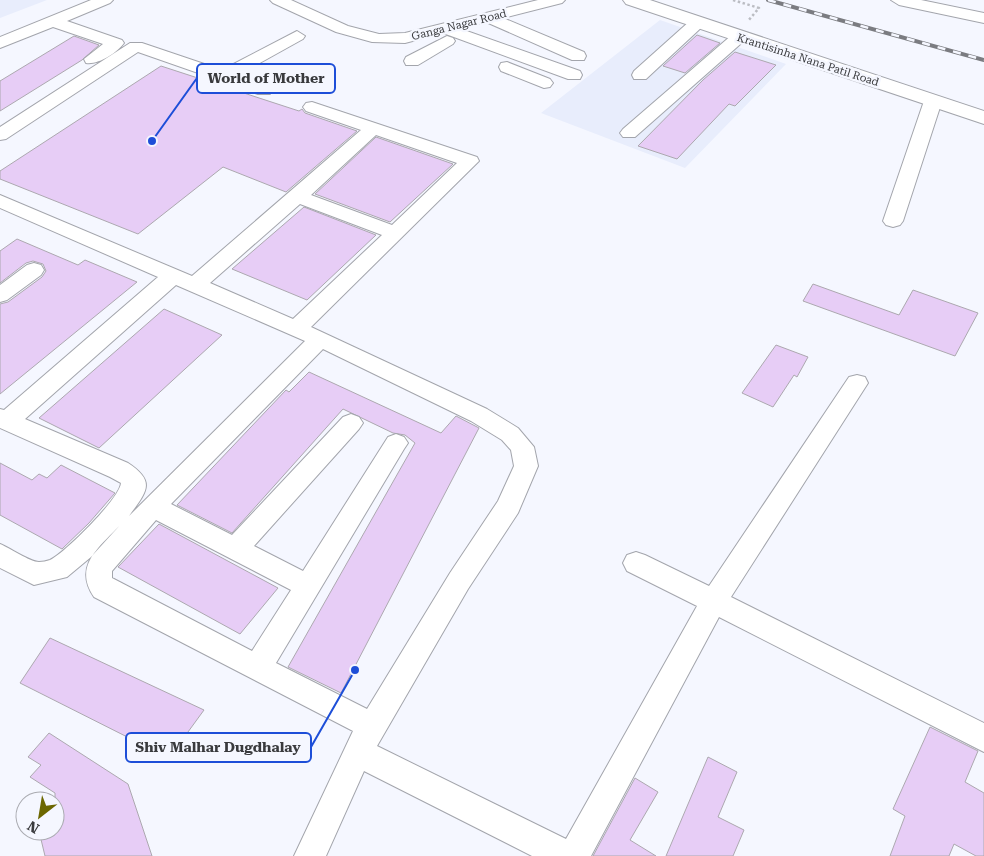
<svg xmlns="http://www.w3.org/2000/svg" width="984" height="856" font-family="'Roboto Serif',serif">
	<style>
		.built { fill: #e8edfc }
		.building { fill: #e7cdf6; stroke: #aca8af }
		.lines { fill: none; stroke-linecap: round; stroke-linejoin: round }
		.minor-casing { stroke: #a3a5ac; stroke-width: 2 }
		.major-casing { stroke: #a3a5ac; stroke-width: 2 }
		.path { stroke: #bbbdc3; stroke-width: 2.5; stroke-dasharray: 2.5 2.5; stroke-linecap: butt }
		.minor { fill: #fff; fill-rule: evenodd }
		.major { fill: #fff; fill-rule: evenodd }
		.rail-casing { stroke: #7b7c81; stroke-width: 4 }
		.rail { stroke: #f5f7ff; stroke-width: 2.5; stroke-dasharray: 8; stroke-linecap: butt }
		.labels { text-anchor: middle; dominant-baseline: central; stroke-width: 5; stroke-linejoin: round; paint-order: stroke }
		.far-street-label { font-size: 11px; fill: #393a3d; stroke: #f5f7ff }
		.leader { fill: none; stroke: #1d4ed8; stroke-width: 2 }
		.callout-dot { fill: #1d4ed8; stroke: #f5f7ff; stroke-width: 2 }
		.callout { fill: #f5f7ff; stroke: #1d4ed8; stroke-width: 2 }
		.callout-label { font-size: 14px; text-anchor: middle; font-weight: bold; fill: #393a3d }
	</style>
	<rect width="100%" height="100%" fill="#f5f7ff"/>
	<path class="built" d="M0,0h47l-47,18z
		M660,20l126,44 -101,104 -144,-55z"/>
	<path class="building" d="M697,35l23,8 -35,30 -22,-7z
		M74,36l25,9 -17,15 -82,51v-30z
		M735,52l41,13 -41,41 -6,-2 -52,55 -39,-13 65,-66z
		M161,66l138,45 3,-2 3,4 52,18 -71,61 -63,-25 -85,67 -138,-55v-8z
		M376,137l77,27 -63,58 -75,-28z
		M304,207l72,28 -69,65 -75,-31z
		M17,239l61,26 7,-5 52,22 -137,112v-90l8,-2 34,-25 4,-6 -3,-7 -10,-3 -7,2 -26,20v-32z
		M813,284l86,31 14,-25 65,23 -23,43 -152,-55z
		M164,309l58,26 -123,113 -60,-30z
		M776,345l32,12 -11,20 -3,-2 -21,32 -31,-14z
		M309,372l132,61 15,-17 23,12 -138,265 -53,-26 127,-224 -10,-8 -12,-2 -50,-24 -111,124 -55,-28 109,-115 3,2z
		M0,463l32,17 7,-6 8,4 14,-13 54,28 -26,30 -27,26 -62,-34z
		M159,524l119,64 -38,46 -122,-67z
		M50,638l154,72 -35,48 -149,-75z
		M930,727l48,24 -13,31 19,11v63h-8l-22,-12 -5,12h-59l15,-40 -12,-7z
		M49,733l79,51 24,72h-107l-6,-25h16v-38l-25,-16 11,-12 -13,-8z
		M708,757l29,15 -19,45 26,13 -11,26h-67z
		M635,778l23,14 -28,48 26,16h-63z"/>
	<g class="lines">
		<g class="minor-casing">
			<path id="minor" d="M91,0h22l-3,3 -43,18 55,19 2,3c-7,10 -26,22 -38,20l-2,-4 19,-15 -50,-17 -53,21v-11z
				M270,0h21l57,26 31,8 26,-1 133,-33h27l-3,3 -59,15 81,34 2,4 -2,4h-12l-86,-38 -25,7 119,42 2,4 -2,4h-12l-125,-46 -38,10 -33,-1 -36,-10 -63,-29z
				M891,0h30l63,13v10l-85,-18z
				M697,18l6,2 2,3 -2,3 -57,53h-12l-2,-4 2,-4 57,-51z
				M297,31l8,5 -2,3 -65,36 32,11 3,4 -3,4h-12l-120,-42 -132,87 -6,1v-13l130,-84h12l80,27z
				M739,32l6,2 2,3 -2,3 -110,97h-12l-3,-4 3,-4 110,-95z
				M447,36l6,2 2,3 -2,3 -35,21h-12l-2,-4 2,-4z
				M507,62l43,17 3,4 -3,4 -6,1 -43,-17 -2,-4 2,-4z
				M933,96l6,1 3,4 -39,120 -3,4 -7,2 -7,-2 -3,-4 41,-120 3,-4z
				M312,102l165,55 2,4 -168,166 176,82 31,19 16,19 4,19 -20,47 -50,76 -91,157 189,93 131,-233 -70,-35 -4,-8 4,-8 9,-3 9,3 64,31 140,-209 8,-2 8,2 3,6 -137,214 253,126v29l-265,-135 -128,239h-59l-168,-85 -38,85h-32l59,-125 -259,-134c-22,-32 7,-51 28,-74l-31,34 -24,20 -33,8 -34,-17v-24c10,4 30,18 39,18 3,0 8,-1 11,-2 15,-7 70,-62 71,-77l-11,-6 -110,-49v-19l4,1 154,-133 -158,-69v-13l192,81 169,-146 -55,-19 -3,-4 3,-4zM376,135l81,28 -65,62 -81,-30zM300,204l82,31 -89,84 -83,-36zM176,285l129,56 -176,175c17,-24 28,-34 -1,-53l-103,-44zM323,349l148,72 31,19 9,10 3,16 -16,35 -48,72 -83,136 -91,-46 128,-214 4,-6 -4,-6 -8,-3 -8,3 -85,134 -49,-25 105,-117 4,-6 -4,-6 -8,-3 -8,3 -111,118 -61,-31zM156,520l135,70 -39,61 -140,-73v-7z
				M34,263l7,2 3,5 -3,5 -34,25 -7,2v-17l27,-20z"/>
		</g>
		<g class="major-casing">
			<path id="major" d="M623,0h27l334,111v13l-358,-120z"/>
		</g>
		<path class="path" d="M733,0l26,8 -11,13"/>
		<use href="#minor" class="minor"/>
		<use href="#major" class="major"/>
		<g class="rail-casing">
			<path id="rail" d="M768,0l216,60"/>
		</g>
		<use href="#rail" class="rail"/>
	</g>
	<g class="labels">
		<g class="far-street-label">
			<text transform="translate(459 25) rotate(-14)">Ganga Nagar Road</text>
			<text transform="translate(808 60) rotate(18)">Krantisinha Nana Patil Road</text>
		</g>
	</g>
	<path class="leader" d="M152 141L197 78M355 670L311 747"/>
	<g class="callout-dot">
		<circle cx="152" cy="141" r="5"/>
		<circle cx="355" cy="670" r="5"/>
	</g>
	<g class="callout">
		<rect x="197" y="64" width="138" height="29" rx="5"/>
		<rect x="126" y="733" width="185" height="29" rx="5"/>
	</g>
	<g class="callout-label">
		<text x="266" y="83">World of Mother</text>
		<text x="218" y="752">Shiv Malhar Dugdhalay</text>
	</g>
	<g transform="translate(40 816) rotate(211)"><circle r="24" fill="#f5f7ff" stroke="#aaabb1"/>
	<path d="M0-4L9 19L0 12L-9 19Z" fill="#6c6700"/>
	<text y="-8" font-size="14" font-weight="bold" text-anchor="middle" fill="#393a3d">N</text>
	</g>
</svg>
